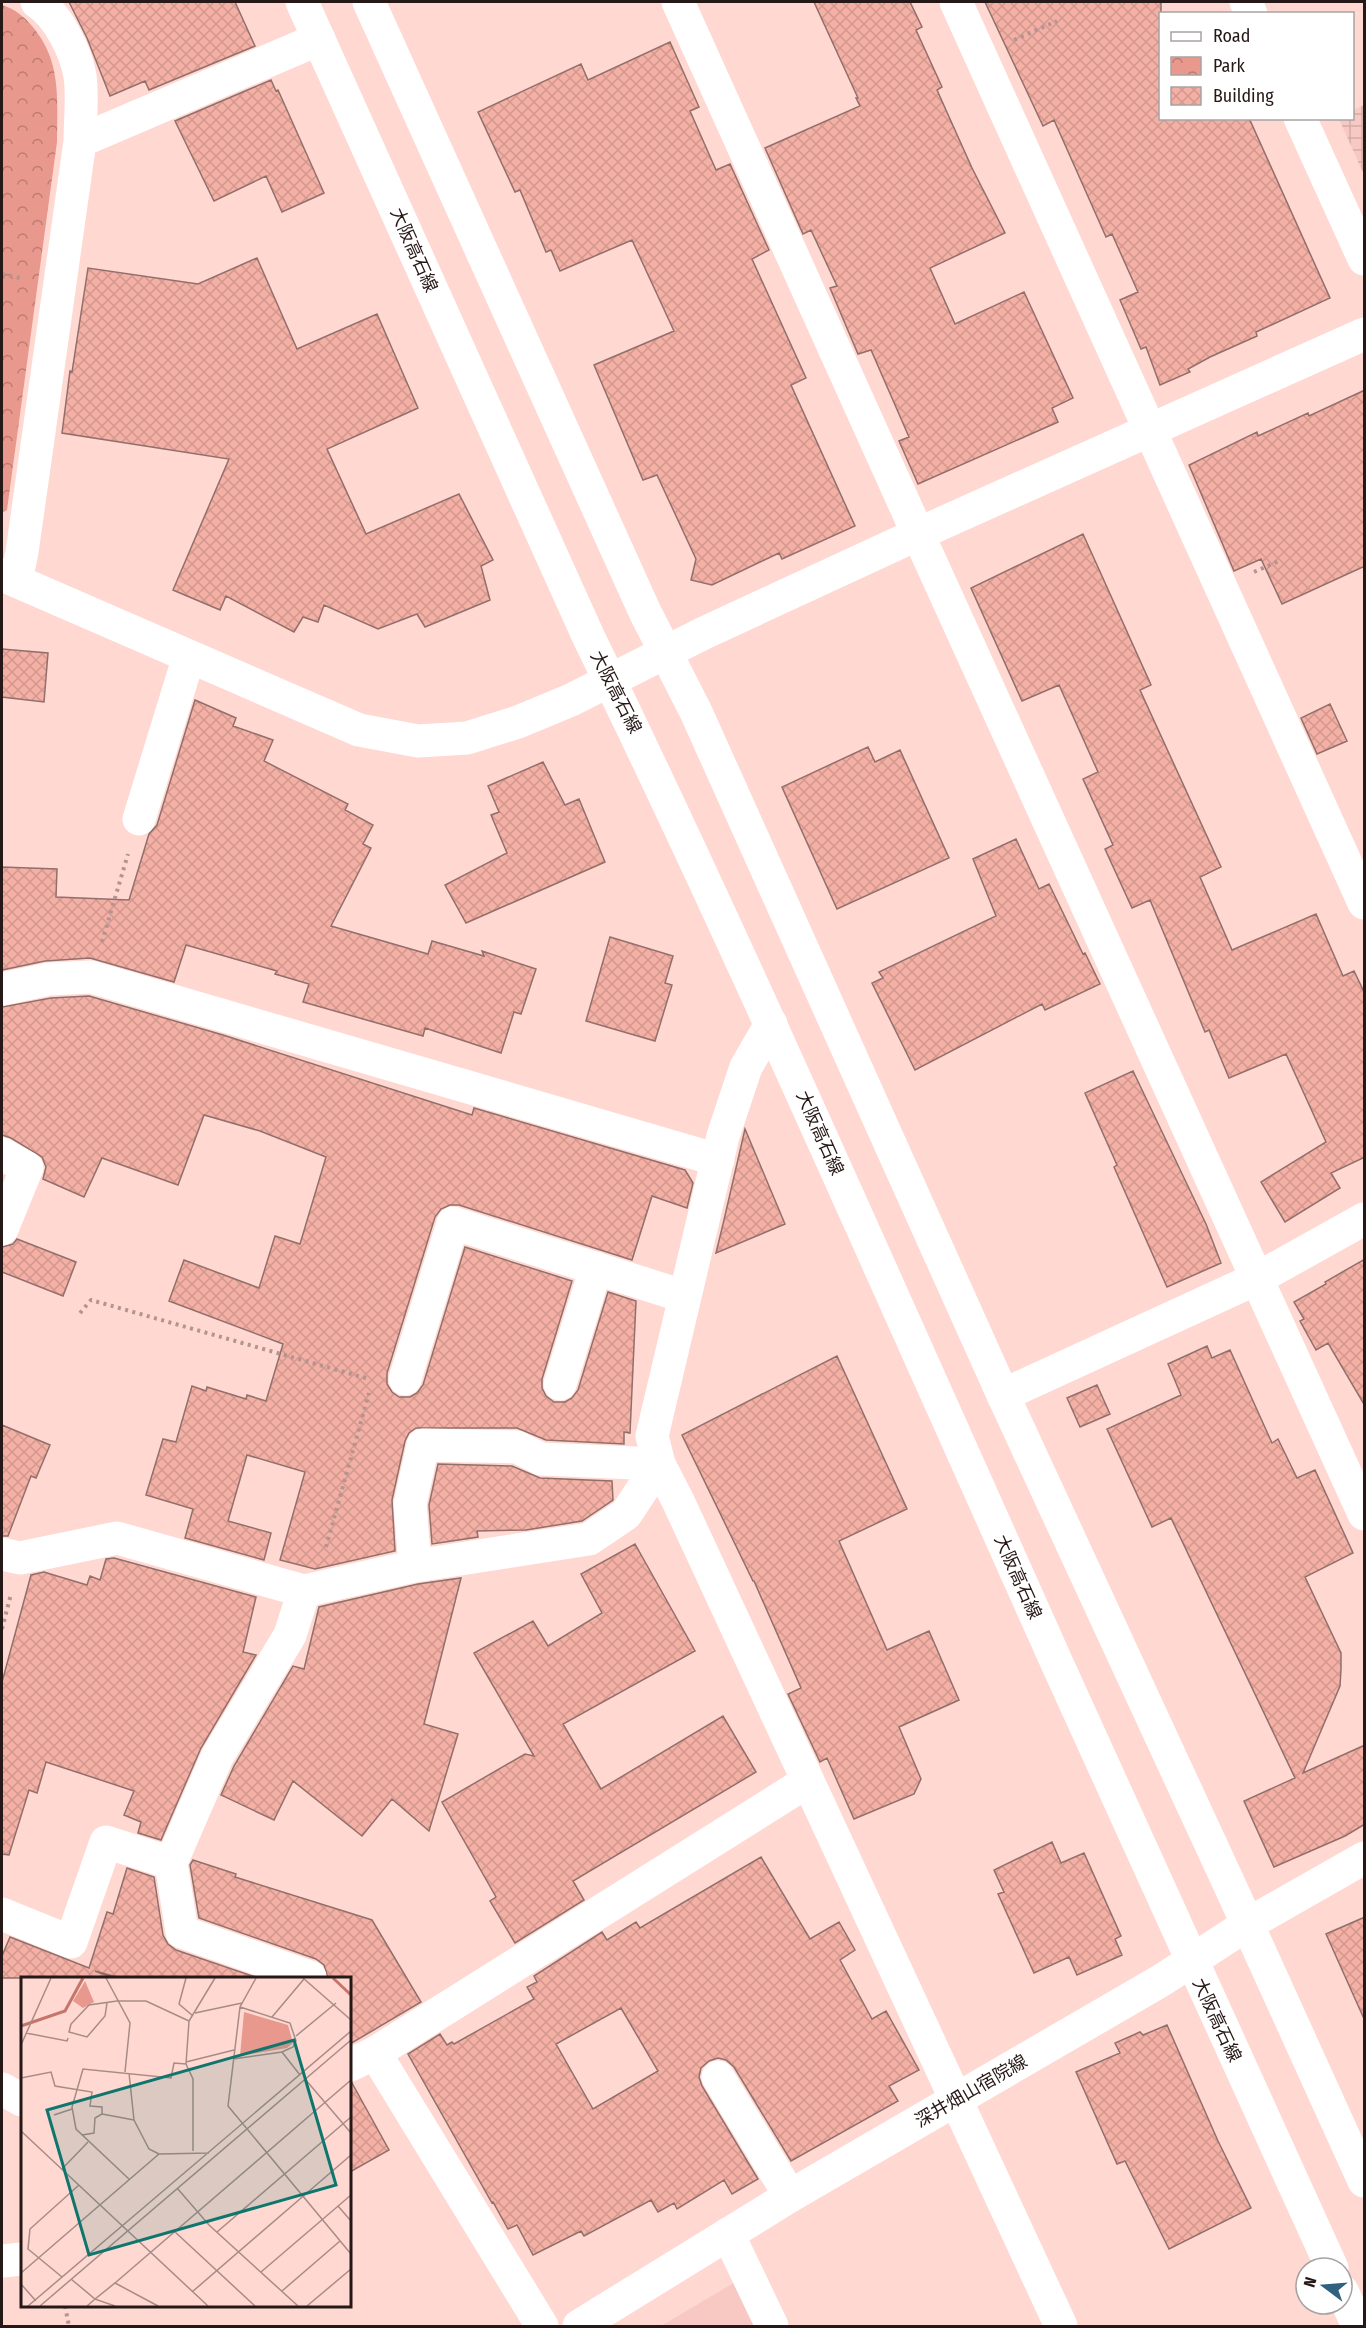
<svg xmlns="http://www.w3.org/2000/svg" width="1366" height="2328" font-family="'Fira Sans Condensed','Noto Sans JP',sans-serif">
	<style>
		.built { fill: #f8c9c2 }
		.industrial { fill: url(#industrial-grid) }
		.park { fill: url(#park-crowns) }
		.building { fill: url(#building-cross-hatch); stroke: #926f6a; stroke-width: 1.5; fill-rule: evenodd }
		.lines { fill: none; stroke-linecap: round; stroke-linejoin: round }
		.path { stroke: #b29490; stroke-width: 4; stroke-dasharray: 3 4.5; stroke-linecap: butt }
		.minor { stroke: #fff; stroke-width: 33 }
		.major { stroke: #fff; stroke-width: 33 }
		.labels { text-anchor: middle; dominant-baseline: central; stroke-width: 4.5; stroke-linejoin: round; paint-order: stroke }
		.street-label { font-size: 18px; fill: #261816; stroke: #fff }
		.inset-river { fill: none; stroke: #c5756a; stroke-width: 3 }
		.inset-road { fill: none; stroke: #a88b87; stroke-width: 1.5 }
		.view { fill: #0f766e; fill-opacity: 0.15; stroke: #0f766e; stroke-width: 3 }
		.inset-edge { fill: none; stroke: #261816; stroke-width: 3 }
	</style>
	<defs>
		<pattern id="industrial-grid" width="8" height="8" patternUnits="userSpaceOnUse" patternTransform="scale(1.5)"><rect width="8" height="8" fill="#f8c9c2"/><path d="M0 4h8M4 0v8" fill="none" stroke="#d4aca6"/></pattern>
		<pattern id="park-crowns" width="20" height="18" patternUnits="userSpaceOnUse" patternTransform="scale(1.5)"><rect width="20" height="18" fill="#e9988d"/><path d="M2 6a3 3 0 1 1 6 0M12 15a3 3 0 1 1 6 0" fill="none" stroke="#bd7b72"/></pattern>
		<pattern id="building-cross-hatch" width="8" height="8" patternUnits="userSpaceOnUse" patternTransform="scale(1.5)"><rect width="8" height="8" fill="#f5b0a6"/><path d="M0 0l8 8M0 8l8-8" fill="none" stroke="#d2978e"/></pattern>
	</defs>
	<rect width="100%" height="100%" fill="#ffd8d2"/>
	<path class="built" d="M737,2281l21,45h-97z"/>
	<path class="industrial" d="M1364,105v70l-25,-56 13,-1 1,-8z"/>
	<path class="park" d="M2,5c11,3 23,12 30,21 30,35 25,73 25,116l-50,368 -5,3z"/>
	<path class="building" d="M69,2h166l20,44 -106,44 -4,-9 -35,15 -23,-58z
		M814,2h96l12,25 -6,3 26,57 -5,3 35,78 33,65 -75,35 25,56 69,-32 49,106 -21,10 6,14 -140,62 -19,-43 10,-4 -38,-87 -13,4 -28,-66 7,-2 -26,-56 -8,4 -38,-86 95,-42 -4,-8h2z
		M985,2h176v116h88l81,180 -74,34 1,4 -47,21 -22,12 2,3 -30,13 -14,-38 -5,2 -21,-49 18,-8 -26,-58 -6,3 -52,-117 -11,6z
		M670,42l29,65 -9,4 26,59 14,-6 39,86 -17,9 54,119 -15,7 64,141 -73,33 -3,-6 -67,32 -21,-5 5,-21 -39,-84 -14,5 -49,-115 80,-34 -42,-91 -72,31 -9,-21 -5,2 -26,-62 -5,2 -37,-80 103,-48 7,16z
		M271,80l5,11 2,-1 46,103 -42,19 -16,-36 -52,25 -39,-80z
		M257,258l40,91 80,-35 41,94 -91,41 39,85 93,-40 34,66 -12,6 9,34 -65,27 -8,-13 -39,15 -54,-24 -6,17 -15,-5 -9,15 -68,-36 -6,14 -47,-20 56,-131 -167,-26 8,-62 2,1 16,-104 110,16z
		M1365,390v176l-83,38 -21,-45 -27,12 -45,-106 68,-33 1,4 50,-23 1,3z
		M1083,534l68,151 -11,5 81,177 -21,10 32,73 84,-36 27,62 11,-5 11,23v163l-34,16 9,15 -55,34 -24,-40 65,-40 -40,-88 -57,24 -20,-48 -4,2 -55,-132 -18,8 -27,-59 8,-4 -30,-66 15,-7 -39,-87 -37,16 -51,-113z
		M2,649l46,4 -4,49 -42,-5z
		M195,700l41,18 -3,8 40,14 -9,21 84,43 -3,6 28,15 -10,19 8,4 -40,78 97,28 4,-13 52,15 -2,-5 54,18 -15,45 -7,-2 -13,41 -76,-25 -2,8 -120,-34 6,-18 -34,-10 2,-3 -91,-26 -12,37 -84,-24 -45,3 -43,9v-103l55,2 -1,28 73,3 20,-66 8,-9z
		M1330,704l17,37 -30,13 -16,-36z
		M868,747l7,15 25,-12 49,108 -112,51 -55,-122z
		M543,762l22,43 14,-6 26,63 -139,61 -21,-38 62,-32 -16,-38 8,-3 -11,-26z
		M1016,839l23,50 10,-5 34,70 2,-1 15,31 -55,26 -3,-6 -127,66 -43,-87 11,-5 -4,-6 117,-56 -23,-57z
		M610,937l63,19 -8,27 7,2 -17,56 -69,-20z
		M89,996l134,39 249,80 2,-7 211,62 8,13 -6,25 -35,-12 -20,64 -173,-55h-9l-9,4 -6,8 -48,156v11l5,8 7,5h11l7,-4 6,-8 42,-138 107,34 -30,98v9l4,8 8,6h11l7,-4 6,-8 30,-98 28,9 -6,132 -6,-1v12l-78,-4 -29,-12h-101l-7,5 -4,8 -13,59 3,51 -80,18 -35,-9 25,-88 -58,-17 -19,66 43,12 -7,27 -79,-22 8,-29 -47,-14 17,-56 13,3 16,-56 14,5 1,-4 39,12 1,-4 19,6 17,-57 -114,-43 15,-41 75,28 16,-52 25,8 26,-87 -66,-26 -56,-16 -26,70 -76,-27 -18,39 -41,-18 3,-12 -4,-10 -31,-19 -9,-3v-128l49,-9z
		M1133,1071l73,153 15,39 -54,24 -53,-120 3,-2 -32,-72z
		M745,1129l40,95 -69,29 8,-33z
		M17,1239l59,23 -13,34 -61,-24v-25l11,-3z
		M1365,1259v147l-37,-63 -12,7 -16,-29 4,-2 -10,-17 32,-18 -1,-2z
		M1207,1346l5,12 18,-8 42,93 6,-4 19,39 18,-8 38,83 -48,24 36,76v16l-1,17 -37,87 62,-28v79l-20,12 -71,31 -30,-66 51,-23 -124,-260 -19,9 -45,-98 74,-34 -13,-31z
		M837,1356l70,153 -68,32 48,109 42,-19 30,69 -60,27 22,52 -7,15 -60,25 -27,-61 -7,4 -32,-68 13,-6 -47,-107h-1l-71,-146z
		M1097,1385l13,29 -30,13 -13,-29z
		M2,1425l48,20 -14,33 -5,-2 -23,60h-6z
		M438,1464l74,2 28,12 72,3 1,19 -31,21 -56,9 -49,1 1,6 -46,7 -3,-39z
		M635,1544l60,107 -132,73 38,65 122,-73 33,56 -183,109 11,19 -69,43 -25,-42 6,-4 -54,-95 83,-48 9,2 -60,-103 59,-32 15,25 54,-33 -21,-39z
		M114,1558l142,39 -13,55 13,3 -55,93 -40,92 -23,-7 3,-11 -17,-7 10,-24 -88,-29 -9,31 -8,-3 -20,65 -7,-1v-172l29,-107 13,-3 43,13 3,-9 10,4 6,-21z
		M461,1578l-37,146 34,10 -29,97 -37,-32 -30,37 -69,-55 -19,39 -53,-25 13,-29 59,-100 11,3 15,-62 99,-23z
		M1052,1842l9,21 23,-10 37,83 -6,3 7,16 -45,20 -8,-18 -35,16 -36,-79 6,-2 -10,-22z
		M761,1857l49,82 29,-17 16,28 -15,10 32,59 14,-8 33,59 -30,16 9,15 -107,60 -57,-94 -8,-7 -8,-2 -9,3 -8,7 -2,9 3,9 56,93 -26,15 -8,-14 -47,29 -3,-6 -16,9 -7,-12 -67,36 -3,-5 -48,24 -16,-30 -9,4 -15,-27 -1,1 -84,-149 32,-20 7,11 5,-3 2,2 80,-45 -7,-12 10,-5 -3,-6 68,-44 5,8 29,-18 4,6zM621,2008l37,63 -65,38 -37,-65z
		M193,1860l43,14 -1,3 137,43 49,82 -71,42v-66h-22l-4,-13 -8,-6 -117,-41 -9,-53z
		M127,1868l27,9 9,58 5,9 8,6 82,28h-138l-25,-7 18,7h-111v-22l8,-19 79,31 18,-56 6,2z
		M1365,1917v104l-39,-87z
		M1167,2025l51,116 33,67 -82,41 -44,-88 -8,3 -41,-92 44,-19 -5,-10 25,-11 3,3z
		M352,2083l37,67 -39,22v-88z"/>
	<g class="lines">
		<path class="path" d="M1014,40l43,-19
			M2,274l22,5
			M1254,572l25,-11
			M102,942l26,-88
			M80,1313l11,-13 278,79
			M326,1547l43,-154
			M2,1629l9,-35
			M65,2306l4,20"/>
		<path class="minor" d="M678,2l240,532 446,980
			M956,2l408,901
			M1246,2l5,12
			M1300,118l64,141
			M80,141l239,-102
			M2,575l357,155 59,11 49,-3 51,-16 53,-22 133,-67 214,-99 446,-200
			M16,581l6,-29 58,-411c0,-20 3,-44 0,-65 -4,-24 -22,-61 -43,-74
			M139,819l50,-163
			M2,989l47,-10 42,-2 627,183
			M771,1024l-25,43 -23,69 -71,300 7,28 19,37 383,825
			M2,1154l25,14 -25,61
			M405,1379l48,-156 230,73
			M560,1384l36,-116
			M1003,1395l255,-117 106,-59
			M2,1554l18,4 97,-20 187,53 111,-25 174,-27 37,-25 33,-50
			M415,1566l-5,-62 13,-59 94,2 24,12 118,5
			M171,1863l46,-106 73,-122 14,-44
			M2,1914l69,28 35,-100 65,21 11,69 128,45 -1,1
			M375,2053l167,273
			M350,2065l25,-12 433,-272
			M718,2077l72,119
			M2,2089l20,11
			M728,2234l44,92
			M2,2261l20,-2"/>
		<path class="major" d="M302,2l287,636c125,256 240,516 357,777 127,285 255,569 386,853
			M369,2l276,610 51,100 307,683 228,493 133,293
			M1342,2291l16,35
			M579,2326l211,-130 372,-216 86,-56 116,-66"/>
	</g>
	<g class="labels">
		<g class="street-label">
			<text transform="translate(414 250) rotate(66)">大阪高石線</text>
			<text transform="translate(616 692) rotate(63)">大阪高石線</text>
			<text transform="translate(820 1133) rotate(66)">大阪高石線</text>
			<text transform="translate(1018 1577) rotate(66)">大阪高石線</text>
			<text transform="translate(1217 2020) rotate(65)">大阪高石線</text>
			<text transform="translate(971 2091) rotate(-30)">深井畑山宿院線</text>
		</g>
	</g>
	<g transform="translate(21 1977)">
		<rect width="330" height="330" fill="#ffd8d2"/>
		<path d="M64,4l9,21 -11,6 -10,-7zM223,35l44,13 5,18 -6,5 -47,8z" fill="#e9988d"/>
		<path class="inset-river" d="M312,1l18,17M0,49l44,-15 18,-33"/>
		<path class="inset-road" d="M85,1l24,45 -5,49M165,1l-7,26 14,12M235,1l-16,29 -12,99 123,148M282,1l48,42M86,26l-2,13 -18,21 -18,-5 2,-8 18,-19 28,-4h29l43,20M174,36l47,-10M251,40l32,-38M5,56l41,8 1,-3M275,59l40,-33M0,68l30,-67M261,75l18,23M212,82l49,-7 11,-5 3,-6 -6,-18 -50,-16M165,85l48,-12M108,96l5,47 15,29 10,5M0,101l30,-6 4,14 37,6 -2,14 12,1v7l-7,4 -1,15 -12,2M284,102l46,54M81,137l32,6M33,138l18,-6M0,154l187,175M172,174v-72l-7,-15 3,-43 26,-43M41,192l26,-27M109,203l-54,-51 -4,-22 11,-38 88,9 3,-15 12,1M156,211l32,37 89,81M317,229l13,15M153,254l81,75M196,255l134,-115M240,295l90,-77M0,296l138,-119 50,-1M41,300l-34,-28 2,-20 49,-44M50,302l24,20 20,-16 43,23M94,306l236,-203M0,307l15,17M261,314l58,-50M171,315l159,-137M7,329l323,-275M19,329l311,-266M66,329l8,-7 20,7M286,329l44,-37"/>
		<path class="view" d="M273,63l42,145 -247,70 -42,-145z"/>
		<rect width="330" height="330" class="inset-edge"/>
	</g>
	<rect width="1366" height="2328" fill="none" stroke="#261816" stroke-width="6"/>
	<rect x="1159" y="12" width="195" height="108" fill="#ffffff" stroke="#a8a3a2" stroke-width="1.5"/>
	<rect x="1171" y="32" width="30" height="9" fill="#ffffff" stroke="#a8a3a2" stroke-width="1.5"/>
	<text x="1213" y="42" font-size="18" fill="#261816">Road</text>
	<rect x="1171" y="57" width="30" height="18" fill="url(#park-crowns)" stroke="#a8a3a2" stroke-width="1.5"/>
	<text x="1213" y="72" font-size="18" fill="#261816">Park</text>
	<rect x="1171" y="87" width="30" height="18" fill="url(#building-cross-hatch)" stroke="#a8a3a2" stroke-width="1.5"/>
	<text x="1213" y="102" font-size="18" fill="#261816">Building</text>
	<g transform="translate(1324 2286) rotate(286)"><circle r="28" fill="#ffffff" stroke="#a8a3a2" stroke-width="1.5"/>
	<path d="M0-4.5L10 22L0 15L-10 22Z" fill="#30617f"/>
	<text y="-9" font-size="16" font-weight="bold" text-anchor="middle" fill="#261816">N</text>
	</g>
</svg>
